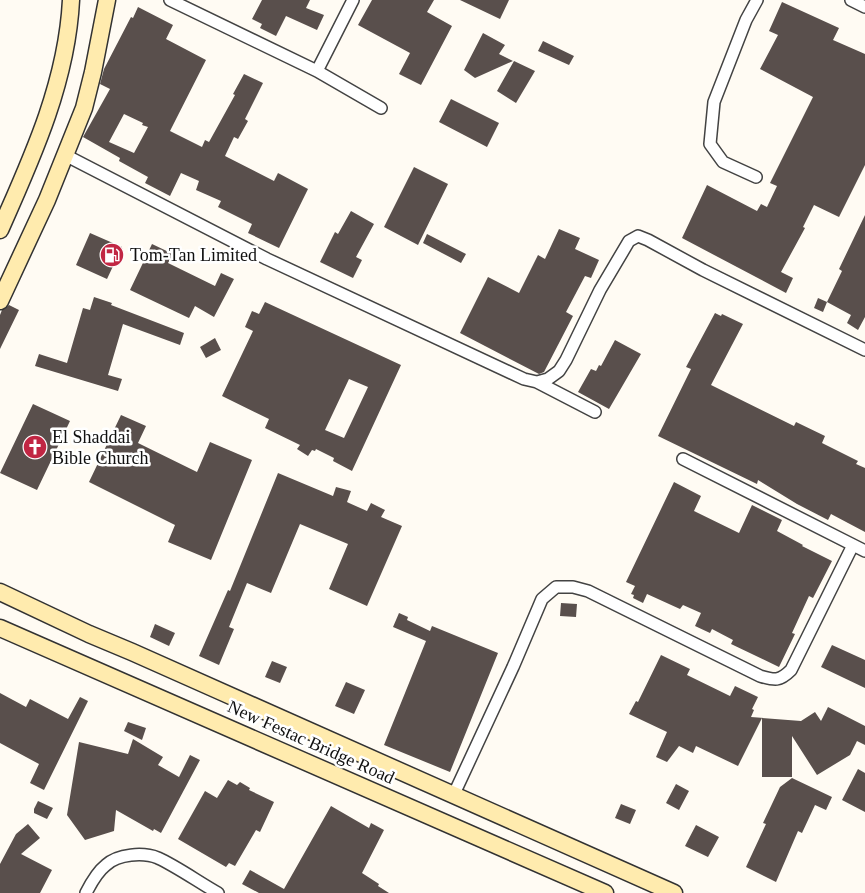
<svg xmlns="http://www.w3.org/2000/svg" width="865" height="893" font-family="Georgia,serif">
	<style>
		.building { fill: #594f4c; fill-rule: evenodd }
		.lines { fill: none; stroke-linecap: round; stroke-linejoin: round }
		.minor-casing { stroke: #434343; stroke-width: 14 }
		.secondary-casing { stroke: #323232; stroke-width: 19 }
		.minor { stroke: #fff; stroke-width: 11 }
		.secondary { stroke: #ffebae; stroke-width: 16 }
		.labels { text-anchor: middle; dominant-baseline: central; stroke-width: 5; stroke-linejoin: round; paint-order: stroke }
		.poi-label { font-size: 18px; fill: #101010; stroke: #fff; text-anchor: start }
		.street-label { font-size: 18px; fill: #101010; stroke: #fff }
	</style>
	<rect width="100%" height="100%" fill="#fffbf3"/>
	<path class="building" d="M262,0h48l-4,8 18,7 -7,15 -31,-14 -10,20 -16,-8 2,-4 -10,-5z
		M372,0h62l-7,12 25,14 -31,59 -22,-11 11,-21 -52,-28z
		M460,0h49l-9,19z
		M782,2l57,26 -6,12 32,14v111l-26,52 -25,-12 -11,22 2,1 -24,44 12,6 -7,15 -104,-55 25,-53 50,26 4,-7 6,3 10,-21 -7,-3 43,-86 -53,-28 18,-34 -9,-4z
		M138,7l35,18 -7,14 40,21 -36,71 32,16 3,-7 4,2 26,-47 -2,-1 11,-20 19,9 -18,36 3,2 -10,18 -4,-2 -9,19 49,25 4,-8 30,16 -29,59 -31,-15 4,-9 -34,-17 3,-6 -25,-11 3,-9 -18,-8 -11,23 -25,-13 3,-6 -29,-16 1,-3 -37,-21 27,-48 -10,-5 4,-15 27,-52 2,1zM124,114l19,9 -1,2 6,2 -14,26 -25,-11z
		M483,33l22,12 -6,9 14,7 -38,17 -11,-8z
		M543,41l31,15 -5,9 -31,-14z
		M514,61l21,10 -19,32 -19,-12z
		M451,99l48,24 -12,24 -48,-25z
		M414,167l34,17 -30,61 -34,-18z
		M351,211l23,13 -18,33 6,3 -9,18 -33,-16 15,-30 3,2z
		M865,215v102l-7,13 -11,-7 4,-8 -24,-13 15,-31 -3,-2z
		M559,229l21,9 -5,11 24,11 -8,18 -6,-2 -19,36 7,4 -29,56 -5,2 -79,-41 28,-56 31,16 19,-38 7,4z
		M90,233l32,14 -15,32 -31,-14z
		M427,234l39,20 -5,9 -38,-20z
		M152,244l21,10 -5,9 47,23 6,-13 13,6 -20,38 -19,-11 -6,12 -59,-28z
		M94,297l18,6 -1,2 73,28 -4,12 -57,-21 -15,51 14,4 -4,12 -83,-25 4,-12 28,9 16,-55 7,2z
		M818,298l9,4 -4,10 -9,-4z
		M265,302l136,63 -49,106 -19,-10 1,-3 -18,-9 -1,2 -3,-1 -4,6 -11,-7 3,-4 -35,-17 4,-9 -47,-23 31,-65 -8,-4 7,-16 7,3zM349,379l19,8 -24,51 -19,-8z
		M9,305l10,5 -19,39v-34l2,-5z
		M715,313l6,3 1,-2 21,10 -32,61 83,41 2,-4 29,14 -3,7 36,18 -2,3 9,4v64l-34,-18 -3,6 -31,-16 -39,-24 -1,4 -99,-48 33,-67 -5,-2z
		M215,338l6,12 -15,8 -6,-11z
		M615,340l26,14 -32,55 -31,-17 13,-23 5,2 3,-6 2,1z
		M33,404l37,17 -33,69 -37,-17z
		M121,415l25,11 -8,17 59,29 13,-30 42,18 -41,100 -43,-18 7,-17 -86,-43z
		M278,473l55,23 3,-9 15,4 -4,11 2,1 18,8 4,-8 14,7 -4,7 21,9 -35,80 -38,-17 19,-45 -48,-20 -29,69 -24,-10 -18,44 5,2 -15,36 -20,-9 29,-66 2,1z
		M674,482l27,14 -7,15 45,22 13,-28 30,15 -5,11 26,14 -1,1 30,15 -19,37 -4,-2 -17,37 3,1 -16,33 -48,-23 2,-4 -21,-11 -2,4 -15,-7 6,-13 -18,-8 -3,4 -33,-15 -4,9 -10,-5 1,-3 -3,-1 4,-8 -9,-4z
		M561,603l16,1 -1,13 -16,-1z
		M399,613l9,4 -1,3 23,11 2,-5 66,27 -48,119 -66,-27 42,-104 -33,-14z
		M155,624l20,9 -6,13 -19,-9z
		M832,645l33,15v28l-44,-21z
		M661,655l29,14 -3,6 43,21 5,-10 23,11 -6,12 2,1 -3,7 50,4 14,-9 6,9 7,-14 37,19v19l-8,-4 -7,14 -33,20 -25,-39v41h-30v-59l-24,48 -42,-20 -3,7 -14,-7 -12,16 -11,-5 11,-25 -38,-18 7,-13 2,1z
		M272,661l15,6 -7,16 -15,-6z
		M346,682l19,8 -11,24 -19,-8z
		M0,693l26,14 4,-8 38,20 12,-22 8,4 -44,89 -14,-7 9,-19 -39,-21z
		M128,722l18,6 -4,12 -18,-9z
		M133,739l30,18 -5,8 21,12 11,-22 10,5 -39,73 -7,-4 -1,2 -37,-21 -2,21 -29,9 -18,-25 12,-73 49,12z
		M858,769l7,4v39l-23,-12z
		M792,778l40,19 -6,13 -11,-5 -13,28 -4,-2 -22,51 -30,-15 20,-43 -3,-1 17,-36z
		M228,780l9,5 3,-3 10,6 -1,2 25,12 -14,30 -4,-2 -21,36 -6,-3 -3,4 -48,-28 27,-48 12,7z
		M676,784l13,7 -10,19 -13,-7z
		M38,801l15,7 -6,11 -13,-6v-4z
		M621,804l15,6 -6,14 -15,-6z
		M331,806l38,22 2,-5 13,7 -22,43 17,11 -1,2 11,7h-130l-17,-9 8,-14 34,19z
		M28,824l12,14 -19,16 31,16 -12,23h-40v-29l16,-30z
		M696,825l23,12 -11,20 -23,-11z"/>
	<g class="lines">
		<g class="minor-casing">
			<path id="minor" d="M170,0l147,71 64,37
				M851,0l14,7
				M317,71l36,-71
				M65,155l202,104 257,120 13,3 11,-3 11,-8 7,-11 34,-70 29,-49 9,-5 10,4 55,30 162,80
				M756,177l-33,-15 -13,-18 4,-42 32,-82 11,-20
				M537,382l58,30
				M683,459l182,92
				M454,794l59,-127 29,-68 14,-12h17l15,4 172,85c14,4 19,6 31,-6l62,-125
				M86,893c5,-10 11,-21 20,-28 12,-11 37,-13 52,-7 18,8 42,25 60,35"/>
		</g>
		<g class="secondary-casing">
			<path id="secondary" d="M0,230c33,-74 67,-149 71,-230
				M0,301l47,-101 37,-92 9,-36 14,-72
				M0,592l89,42 43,18 542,241
				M0,628l605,265"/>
		</g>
		<use href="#minor" class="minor"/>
		<use href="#secondary" class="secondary"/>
	</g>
	<defs>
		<g id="fuel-disc" transform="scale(1.25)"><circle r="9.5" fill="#c12643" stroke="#fff"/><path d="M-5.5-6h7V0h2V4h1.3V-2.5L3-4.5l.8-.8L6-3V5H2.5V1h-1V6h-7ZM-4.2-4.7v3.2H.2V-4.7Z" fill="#fff"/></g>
		<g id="church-disc" transform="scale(1.25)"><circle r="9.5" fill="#c12643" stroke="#fff"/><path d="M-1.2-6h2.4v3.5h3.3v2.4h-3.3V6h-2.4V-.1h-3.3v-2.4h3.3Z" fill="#fff"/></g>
	</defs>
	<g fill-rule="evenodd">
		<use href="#fuel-disc" x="112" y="255"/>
		<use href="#church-disc" x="35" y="447"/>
	</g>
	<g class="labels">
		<g class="poi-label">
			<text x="130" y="255">Tom-Tan Limited</text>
			<text x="52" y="437">El Shaddai<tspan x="52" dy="21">Bible Church</tspan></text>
		</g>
		<g class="street-label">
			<text transform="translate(311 742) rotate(24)">New Festac Bridge Road</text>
		</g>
	</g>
</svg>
